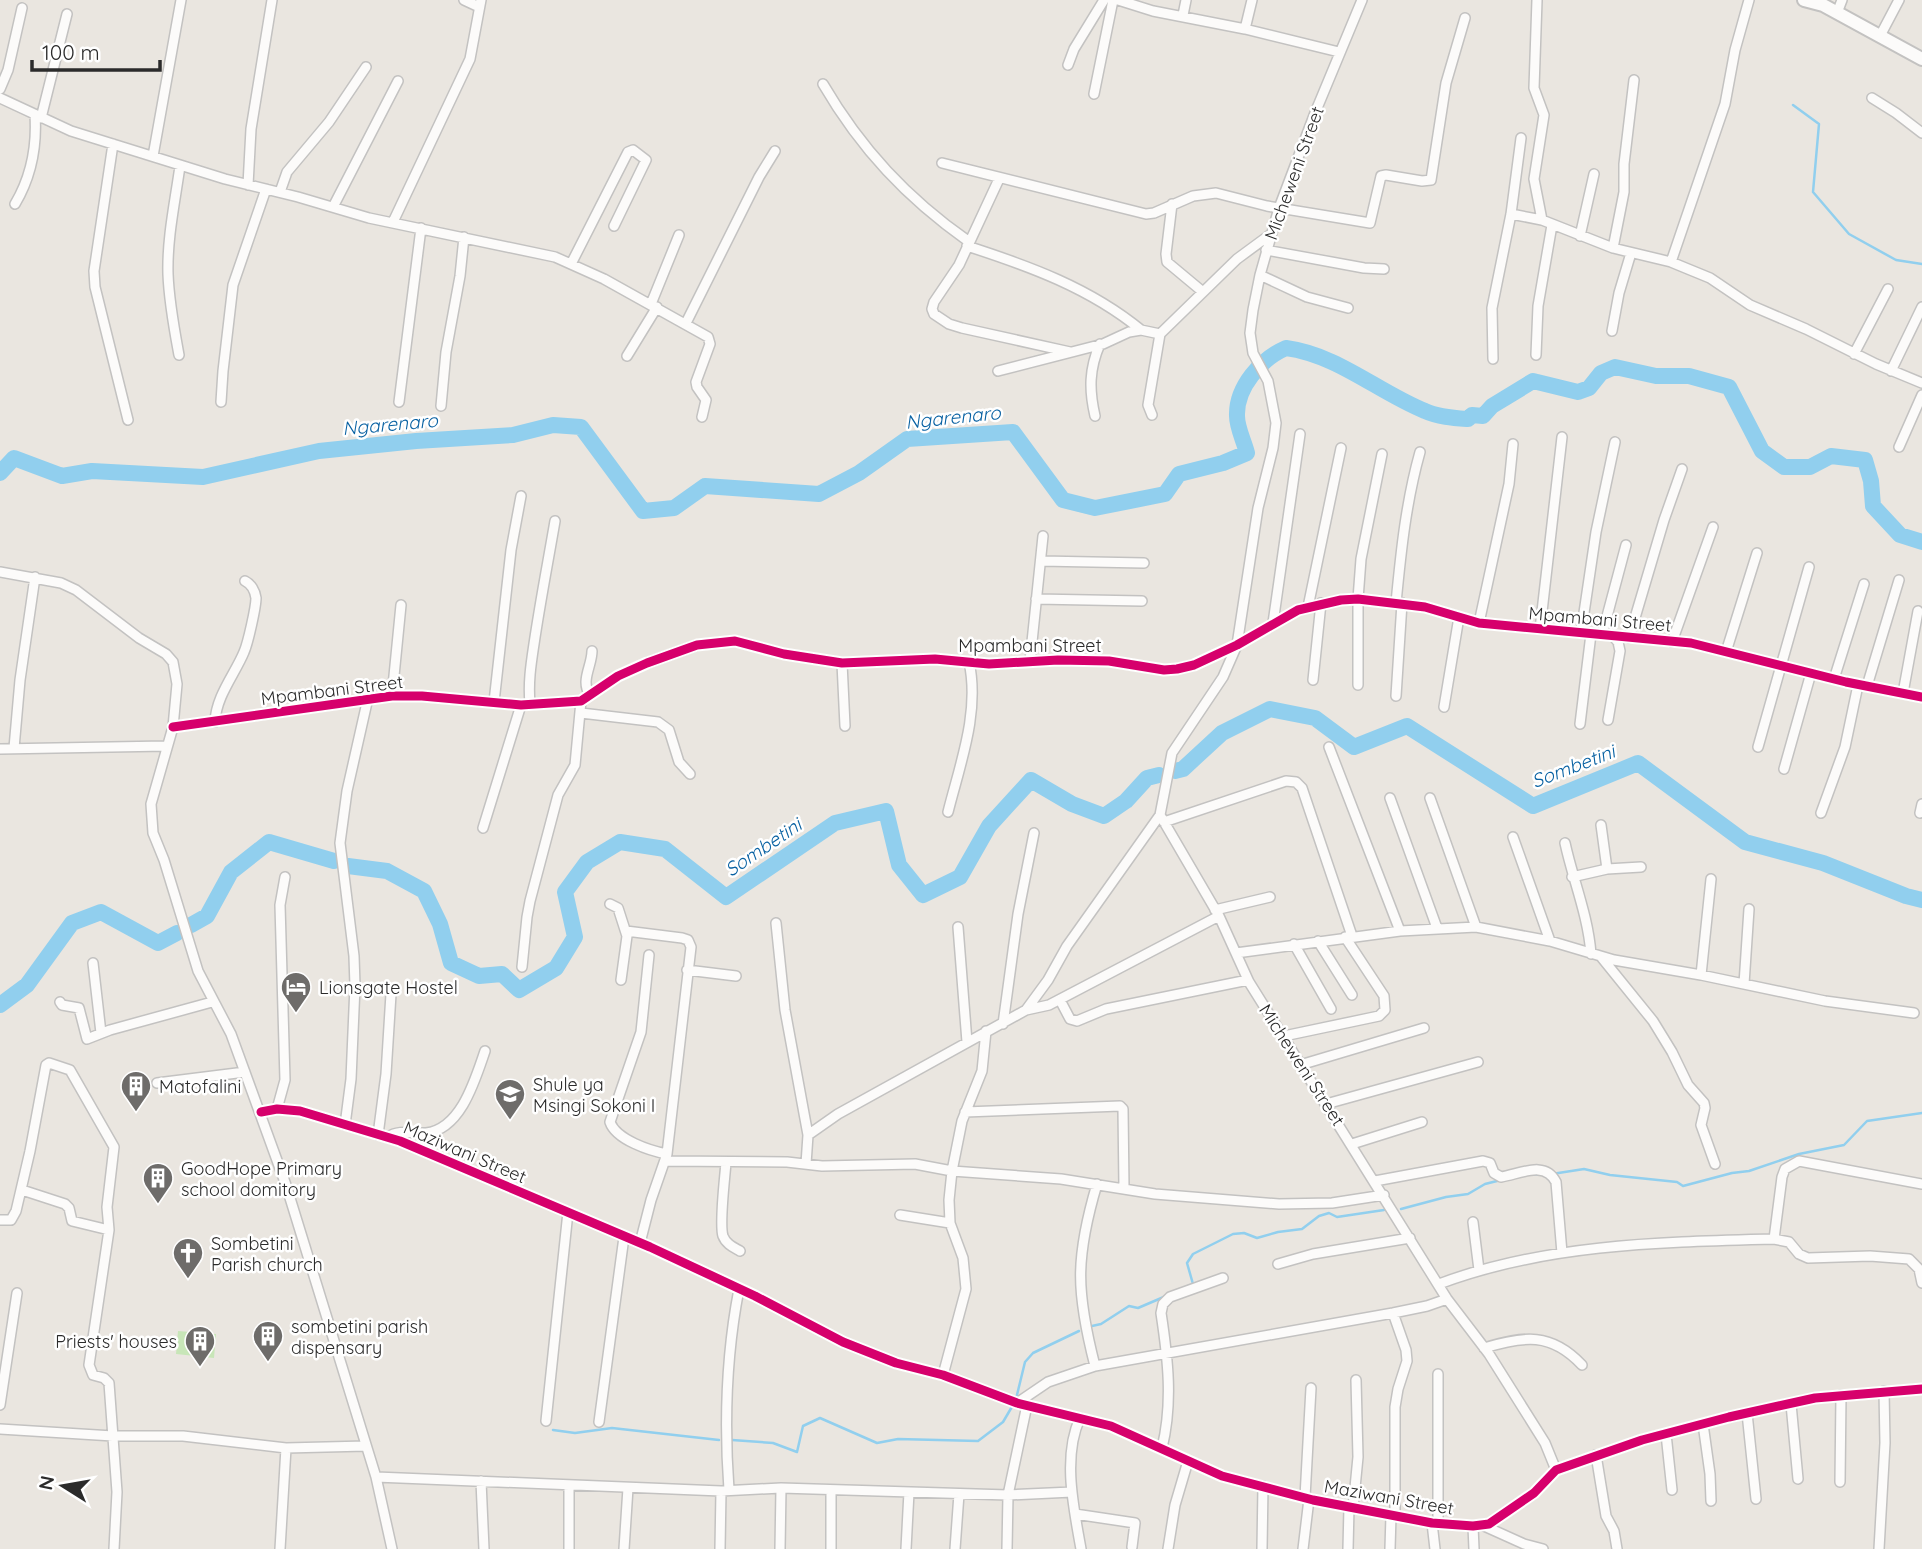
<svg xmlns="http://www.w3.org/2000/svg" width="1922" height="1549" font-family="Quicksand,sans-serif">
	<style>
		.green { fill: #c8e6b8 }
		.lines { fill: none; stroke-linecap: round; stroke-linejoin: round }
		.stream { stroke: #91cfee; stroke-width: 2.5 }
		.river { stroke: #91cfee; stroke-width: 16 }
		.street-casing { stroke: #c3c2c1; stroke-width: 12 }
		.secondary-casing { stroke: #c3c2c1; stroke-width: 16 }
		.street { stroke: #fcfbfa; stroke-width: 9 }
		.secondary { stroke: #fcfbfa; stroke-width: 12 }
		.cycleway-casing { stroke: #fff; stroke-width: 13 }
		.cycleway { stroke: #d6006c; stroke-width: 9 }
		.labels { text-anchor: middle; dominant-baseline: central; stroke-width: 5; stroke-linejoin: round; paint-order: stroke }
		.street-label { font-size: 18px; fill: #2b2b2b; stroke: #fff }
		.poi-label { font-size: 18px; fill: #2b2b2b; stroke: #fff; text-anchor: start }
		.water-label { font-size: 19px; font-style: italic; fill: #0861a2; stroke: #fff }
	</style>
	<rect width="100%" height="100%" fill="#eae6e0"/>
	<path class="green" d="M178,1331l38,3 -2,24 -38,-4z"/>
	<g class="lines">
		<path class="stream" d="M1793,105l26,19 -6,68 36,42 47,26 26,4
			M1532,1174l14,1
			M1552,1174l32,-5 26,6 67,7 6,4 49,-13 17,-2 50,-17 45,-9 23,-24 55,-8
			M1401,1209l45,-12 22,-3 17,-10 16,-4
			M1188,1286l5,-2 -6,-21 6,-9 40,-20 11,-1 13,5 21,-6 24,-3 17,-13 10,-3 8,4 47,-7
			M1092,1326l9,-2 28,-18 9,2 28,-12
			M1016,1399l9,-37 8,-9 46,-22
			M553,1430l22,3 37,-5 107,12
			M732,1440l41,3 24,9 6,-26 17,-8 57,25 21,-4 80,2 25,-19 10,-17"/>
		<path class="river" d="M0,473l14,-15 48,18 30,-5 111,6 116,-26 97,-10 97,-6 40,-10 28,2 62,84 31,-3 31,-22 114,8 40,-21 48,-34 106,-7 50,68 32,8 70,-14 14,-20 44,-11 24,-10c-3,-12 -10,-25 -10,-37 -1,-29 24,-57 49,-68 52,7 92,44 139,63 13,6 29,7 43,8l4,-4 11,1 9,-10 41,-25 45,11 11,-4 12,-15 14,-6 41,9h33l40,11 33,64 22,16h26l21,-11 34,4 6,21 2,25 27,29 22,7
			M1175,771l8,-2 39,-36 48,-24 45,9 39,29 53,-21 126,80 105,-43 107,79 78,21 83,33 16,4
			M348,866l39,5 37,20 16,33 11,39 28,13 23,-2 17,16 37,-22 19,-31 -10,-45 22,-30 33,-20 45,7 61,48 109,-74 51,-12 13,54 24,30 37,-18 29,-51 42,-46 41,24 32,12 22,-15 21,-23 12,-3
			M191,925l16,-9 24,-44 38,-30 65,19
			M0,1005l27,-20 45,-62 29,-11 57,31 19,-10"/>
		<g class="street-casing">
			<path id="street" d="M464,0l15,7
				M1118,0l35,11 92,18 94,23
				M1362,0l-47,113 -36,95 -19,67 -7,35 -3,23 3,20 15,28 8,42 -3,25 -15,60 -21,137 -14,32 -51,76 -12,62 59,101 30,66 198,317 42,55 56,89 11,27
				M1537,0l-3,88 10,27 -10,64 8,41
				M1837,13l5,-13
				M1183,15l3,-15
				M1245,29l7,-29
				M1880,36l19,-36
				M1068,65l6,-16 30,-49
				M823,84c38,65 84,114 145,157
				M0,89l8,-19 14,-62
				M1094,94l19,-94
				M0,98l71,33 154,48 73,18 71,21 186,39 49,22 104,58 2,7 -14,38 1,5 9,13 -4,17
				M1872,98l24,15 26,20
				M41,118l26,-104
				M113,144l-19,127 1,16 33,133
				M153,156l28,-156
				M942,163l204,51 8,-1 39,-17 23,-3 51,13 103,17 11,-47 5,-1 36,6 9,-1 15,-97 19,-65
				M999,179l-40,86 -25,37 -2,7 2,5 15,10 13,4 108,24
				M248,185l3,-56 21,-129
				M280,192l7,-20 42,-50 37,-55
				M15,204c16,-27 22,-58 20,-89
				M1172,204l-6,50 1,8 36,30
				M333,207l65,-126
				M1511,214l31,6 71,28 58,14 17,7 22,9 40,27 56,24 70,35 46,19
				M393,222l77,-163 11,-59
				M1580,236l14,-62
				M967,246c62,20 123,42 174,84
				M1613,248l11,-56v-28l10,-84
				M1266,250l98,18 20,1
				M1671,262l54,-158 10,-54 14,-50
				M571,264l57,-112 5,-2 13,10 -32,66
				M1260,275l47,22 41,11
				M651,304l28,-69
				M686,323l73,-146 16,-26
				M1612,331l7,-38 12,-40
				M1854,354l34,-65
				M179,355c-5,-27 -10,-53 -11,-81 -1,-36 7,-72 12,-108
				M1536,355l2,-49 14,-81
				M627,356l30,-49
				M1493,359l-1,-51 19,-94 10,-76
				M998,371l105,-27 26,-12 12,-2 19,4
				M1891,371l31,-64
				M221,402l2,-31 10,-86 33,-96
				M399,402l22,-174
				M441,406l5,-54 14,-76 4,-39
				M1152,415l-4,-10 12,-71 77,-75 34,-25
				M1095,416c-6,-26 -6,-47 5,-72
				M1899,447l23,-52
				M1041,561l103,2
				M0,572l61,11 15,7 63,48 27,16 7,8 4,22 -4,43 -22,77 2,29 11,27 34,111 33,63 55,151 90,292 16,72
				M1036,599l106,2
				M1396,603c5,-52 10,-101 24,-151
				M1308,607l33,-159
				M1273,623l27,-189
				M1479,623l30,-139 4,-40
				M1540,629l22,-192
				M1581,633l15,-101 19,-90
				M1602,635l24,-90
				M1629,638l35,-118 18,-51
				M1672,642l41,-115
				M1726,652l31,-99
				M1030,661l13,-125
				M842,663l3,63
				M1834,679l30,-95
				M1313,680l8,-77
				M1358,685v-86l3,-40 21,-105
				M1867,686l32,-106
				M1903,693l15,-82
				M590,695c-10,-14 2,-29 2,-44
				M392,696l9,-91
				M1396,696l6,-93
				M494,702l17,-152 10,-54
				M530,703c-2,-20 1,-39 4,-59 6,-41 14,-82 21,-123
				M1444,707l15,-90
				M581,713l77,9 11,8 10,32 11,12
				M1608,720l12,-69 -2,-9 -5,-6
				M215,722c1,-26 20,-48 29,-70 4,-9 12,-45 12,-54 -1,-7 -5,-14 -11,-17
				M1580,724l11,-90
				M173,727l219,-31h30l99,9 60,-4 37,-25 29,-13 50,-18 38,-4 49,13 58,9 93,-4 54,5 69,-4 51,1 55,9 13,-1 17,-4 43,-20 61,-35 43,-10 17,-1 67,8 54,16 212,20 155,39 76,15
				M1329,747l71,184
				M1758,747l51,-180
				M14,748l6,-68 15,-103
				M0,749l166,-3
				M1784,769l27,-96
				M1390,798l47,130
				M1430,798l46,129
				M948,812c12,-48 32,-100 21,-150
				M1821,813l24,-66 13,-62
				M1920,813l2,-9
				M1164,822l122,-41 10,1 6,6 50,148
				M1601,825l6,44
				M483,828l38,-123
				M1513,837l37,104
				M1565,843c8,37 23,72 26,111
				M1572,877l35,-8 34,-2
				M610,904l8,4 9,28 -6,44
				M1215,910l55,-13
				M776,923l9,87 23,125 -2,29
				M958,927l9,115
				M626,931l56,7 6,2 3,7 -24,207 -16,46 -11,43
				M1318,941l34,54
				M1294,944l37,65
				M1236,953l164,-22 76,-4 74,14 64,19 87,15 124,26 89,12
				M649,955l-8,77 -31,90c6,18 41,29 57,32
				M1602,958l51,63 19,31 16,33 16,18 1,5 -4,17 14,39
				M93,963l8,70
				M522,967l5,-50 3,-16 28,-106 17,-30 6,-64
				M687,970l49,6
				M1701,975l10,-96
				M1744,984l5,-75
				M1060,1000l10,19 7,2 29,-12 142,-29
				M60,1002l2,3 17,3 8,31 23,-9 102,-28
				M1026,1010l23,-5 170,-89
				M1003,1024l15,-110 16,-81
				M1284,1036l95,-20 6,-6 -1,-14 -39,-59
				M1300,1065l124,-37
				M157,1083l88,-11
				M1326,1104l152,-42
				M277,1109l8,-29 -5,-175 5,-28
				M261,1112l16,-3 23,2 100,30 250,106 105,49 88,46 53,21 47,12 74,28 94,23 111,50 91,24 119,23 41,3 16,-2 45,-31 22,-23 86,-30 87,-23 86,-19 107,-9
				M965,1112l155,-6 3,3 1,79
				M345,1125l6,-46 4,-93 -1,-30 -14,-113 7,-52 21,-93
				M378,1135l8,-61 5,-80
				M808,1135l30,-21 188,-104 22,-30 19,-34 93,-131
				M388,1137c11,-8 25,-3 38,-4 35,-4 49,-53 59,-82
				M1352,1144l70,-22
				M665,1161l122,1 35,4 93,-2 37,7 109,8 94,15 124,10 53,-1 52,-8
				M726,1162c-1,15 -7,62 -3,74 3,8 10,11 17,15
				M1375,1181l108,-20 7,2 4,10 7,4c19,-3 44,-17 55,5l6,71
				M22,1190l43,14 4,4 3,13 37,9
				M900,1215l50,8
				M0,1220h11l5,-9 14,-60 16,-86 3,-2 21,7 44,77 -7,60 2,23 -20,135 4,10 11,3 5,5 8,109 -3,57
				M1473,1222l6,48
				M1774,1239l15,3 10,12 9,4 62,-2 39,3 10,10 3,14
				M1278,1264l35,-10 97,-16
				M1439,1284c106,-40 223,-42 335,-45l8,-62 3,-8 14,-8 123,23
				M1393,1313l13,37 1,11 -9,28 -3,18v108
				M1484,1348c40,-12 67,-16 98,17
				M1095,1366c-19,-74 -20,-108 2,-182
				M943,1375l23,-86 -3,-31 -13,-35 -1,-23 3,-29 10,-50 20,-50 4,-40
				M1017,1403l31,-21 47,-16 298,-53 34,-7 20,-7
				M1791,1404l7,75
				M0,1405l17,-112
				M1747,1413l9,86
				M1080,1418c-18,39 -6,91 1,131
				M546,1421l22,-209
				M599,1422l25,-185
				M1703,1424l7,50 1,27
				M0,1429l113,7h70l103,12 80,-2
				M1666,1434l6,56
				M1162,1448c11,-45 6,-89 -1,-135l2,-9 7,-7 53,-19
				M1596,1455l10,61 8,15 3,18
				M376,1477l345,14 60,-3 227,7 64,-3
				M481,1481l3,68
				M1840,1482l1,-87
				M729,1490c-5,-68 -3,-134 10,-201
				M1305,1497l6,-109
				M1353,1508l5,-51 -2,-77
				M1075,1514l60,9 -3,24
				M1432,1523l3,26
				M1438,1524v-150
				M1473,1526l1,23
				M1484,1526l40,18 19,5
				M280,1549l6,-101
				M569,1549v-64
				M624,1549l4,-61
				M720,1549l1,-58
				M780,1549l1,-61
				M831,1549v-59
				M906,1549l3,-57
				M955,1549l4,-55
				M1007,1549l1,-54 19,-90
				M1168,1549l7,-44 13,-44
				M1262,1549l1,-63
				M1303,1549l6,-50
				M1348,1549l1,-42
				M1390,1549l1,-34
				M1879,1549l6,-106 -1,-52"/>
		</g>
		<g class="secondary-casing">
			<path id="secondary" d="M1804,0l19,5 99,54"/>
		</g>
		<use href="#street" class="street"/>
		<use href="#secondary" class="secondary"/>
		<g class="cycleway-casing">
			<path id="cycleway" d="M173,727l219,-31h30l99,9 60,-4 37,-25 29,-13 50,-18 38,-4 49,13 58,9 93,-4 54,5 69,-4 51,1 55,9 13,-1 17,-4 43,-20 61,-35 43,-10 17,-1 67,8 54,16 212,20 155,39 76,15
				M261,1112l16,-3 23,2 100,30 250,106 105,49 88,46 53,21 47,12 74,28 94,23 111,50 91,24 119,23 41,3 16,-2 45,-31 22,-23 86,-30 87,-23 86,-19 107,-9"/>
		</g>
		<use href="#cycleway" class="cycleway"/>
	</g>
	<defs>
		<g id="hotel-pin" transform="scale(1.575)"><path d="M0 17L-7.5 6A9.5 9.5 0 1 1 7.5 6Z" fill="#6e6c6a" stroke="#fff"/><path d="M-6-4.5h1.5V1H6V5H4.5V3h-9V5H-6ZM-4 0a1.8 1.8 0 1 1 3.6 0ZM.5 0V-2.5h3Q6-2.5 6 0Z" fill="#fff"/></g>
		<g id="building-pin" transform="scale(1.575)"><path d="M0 17L-7.5 6A9.5 9.5 0 1 1 7.5 6Z" fill="#6e6c6a" stroke="#fff"/><path d="M-4-6H4V6H1V3H-1V6H-4ZM-2.5-4.3h1.7v1.8h-1.7ZM.8-4.3h1.7v1.8H.8ZM-2.5-1h1.7V.8h-1.7ZM.8-1h1.7V.8H.8Z" fill="#fff"/></g>
		<g id="school-pin" transform="scale(1.575)"><path d="M0 17L-7.5 6A9.5 9.5 0 1 1 7.5 6Z" fill="#6e6c6a" stroke="#fff"/><path d="M0-5L7-2L0 1L-7-2ZM-4 1L0 2.5L4 1V4Q0 6-4 4Z" fill="#fff"/></g>
		<g id="church-pin" transform="scale(1.575)"><path d="M0 17L-7.5 6A9.5 9.5 0 1 1 7.5 6Z" fill="#6e6c6a" stroke="#fff"/><path d="M-1.2-6h2.4v3.5h3.3v2.4h-3.3V6h-2.4V-.1h-3.3v-2.4h3.3Z" fill="#fff"/></g>
	</defs>
	<g fill-rule="evenodd">
		<use href="#hotel-pin" x="296" y="987"/>
		<use href="#building-pin" x="136" y="1086"/>
		<use href="#school-pin" x="510" y="1094"/>
		<use href="#building-pin" x="158" y="1178"/>
		<use href="#church-pin" x="188" y="1253"/>
		<use href="#building-pin" x="268" y="1336"/>
		<use href="#building-pin" x="200" y="1341"/>
	</g>
	<g class="labels">
		<g class="street-label">
			<text transform="translate(1294 173) rotate(-70)">Micheweni Street</text>
			<text transform="translate(1600 619) rotate(5)">Mpambani Street</text>
			<text x="1030" y="645">Mpambani Street</text>
			<text transform="translate(332 690) rotate(-7)">Mpambani Street</text>
			<text transform="translate(1302 1065) rotate(57)">Micheweni Street</text>
			<text transform="translate(465 1152) rotate(23)">Maziwani Street</text>
			<text transform="translate(1389 1497) rotate(10)">Maziwani Street</text>
		</g>
		<g class="poi-label">
			<text x="319" y="987">Lionsgate Hostel</text>
			<text x="533" y="1084">Shule ya<tspan x="533" dy="21">Msingi Sokoni I</tspan></text>
			<text x="159" y="1086">Matofalini</text>
			<text x="181" y="1168">GoodHope Primary<tspan x="181" dy="21">school domitory</tspan></text>
			<text x="211" y="1243">Sombetini<tspan x="211" dy="21">Parish church</tspan></text>
			<text x="291" y="1326">sombetini parish<tspan x="291" dy="21">dispensary</tspan></text>
			<text x="177" y="1341" text-anchor="end">Priests' houses</text>
		</g>
		<g class="water-label">
			<text transform="translate(953 417) rotate(-6)">Ngarenaro</text>
			<text transform="translate(390 424) rotate(-5)">Ngarenaro</text>
			<text transform="translate(1573 766) rotate(-21)">Sombetini</text>
			<text transform="translate(763 847) rotate(-34)">Sombetini</text>
		</g>
	</g>
	<g transform="translate(63 1486) rotate(281)" stroke="#ffffff" stroke-width="5" paint-order="stroke">
	<path d="M0-5L12 26L0 18L-12 26Z" fill="#2b2b2b"/>
	<text y="-10" font-size="19" font-weight="bold" text-anchor="middle" fill="#2b2b2b">N</text>
	</g>
	<path d="M32 60v10h128v-10" fill="none" stroke="#2b2b2b" stroke-width="3.5"/>
	<text x="42" y="60" font-size="21" fill="#2b2b2b" stroke="#ffffff" stroke-width="5" paint-order="stroke">100 m</text>
</svg>
